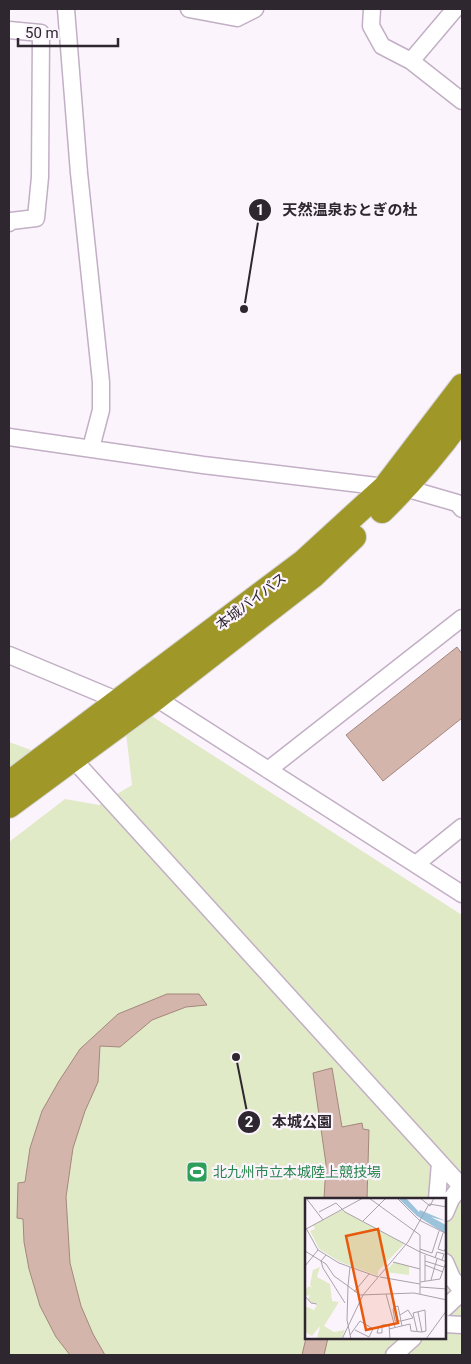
<svg xmlns="http://www.w3.org/2000/svg" width="471" height="1364" font-family="Roboto,'Noto Sans JP',sans-serif">
	<style>
		.green { fill: #e1eac6; fill-rule: evenodd }
		.building { fill: #d3b5ab; stroke: #a4877d }
		.lines { fill: none; stroke-linecap: round; stroke-linejoin: round }
		.minor-casing { stroke: #c2afc5; stroke-width: 19 }
		.highway-casing { stroke: #d5d4d5; stroke-width: 26 }
		.minor { stroke: #fff; stroke-width: 16 }
		.highway { stroke: #9f9829; stroke-width: 24 }
		.labels { text-anchor: middle; dominant-baseline: central; stroke-width: 4.5; stroke-linejoin: round; paint-order: stroke }
		.street-label { font-size: 14px; fill: #2e272f; stroke: #fcf4fd }
		.leisure-label { font-size: 14px; fill: #27864d; stroke: #fcf4fd; text-anchor: start }
		.inset-road { fill: none; stroke: #aaa2ab; stroke-width: 1 }
		.view { fill: #e8590c; fill-opacity: 0.15; stroke: #e8590c; stroke-width: 2.5 }
		.inset-edge { fill: none; stroke: #2e272f; stroke-width: 2.5 }
		.leader { fill: none; stroke: #2e272f; stroke-width: 2 }
		.callout-dot { fill: #2e272f; stroke: #fcf4fd; stroke-width: 2 }
		.mark-label { font-size: 15px; text-anchor: middle; font-weight: bold; fill: #fff }
		.callout-label { font-size: 15px; text-anchor: middle; font-weight: bold; fill: #2e272f; stroke: #fcf4fd; stroke-width: 4.5; stroke-linejoin: round; paint-order: stroke }
	</style>
	<rect width="100%" height="100%" fill="#fcf4fd"/>
	<path class="green" d="M150,715l312,200v440h-453v-513l56,-43 34,6 33,-20 -6,-52zM306,1199h139v139h-139z
		M9,742l25,9 -25,19z"/>
	<path class="building" d="M457,647l5,7v64l-79,63 -37,-46z
		M167,994h32l8,11 -21,2 -34,13 -32,27 -20,-1 -2,36 -13,29 -12,37 -7,49 4,66 11,43 12,28 12,21h-35l-14,-18 -16,-31 -11,-37 -5,-27 -1,-23 -6,-1 1,-35 7,-1 5,-34 12,-37 17,-30 21,-32 38,-35z
		M332,1068l10,59 20,-4 1,6 6,1 -2,69h-43l2,-35 -13,-91z
		M306,1338h22l-4,17h-22z"/>
	<g class="lines">
		<g class="minor-casing">
			<path id="minor" d="M66,9l13,164 22,209v28l-10,38
				M189,9l48,9 18,-9
				M372,9l-1,17 11,20 29,15 51,40
				M9,30l32,3 -1,144 -4,41 -25,3 -2,2
				M411,61l44,-52
				M9,437l194,28 182,22 20,1 52,15 5,6
				M9,655l110,46
				M156,698l306,196
				M73,759l389,428
				M268,770l194,-152
				M416,864l46,-37
				M437,1199l3,-36
				M445,1213l6,-14 10,-13
				M445,1262l7,16 10,13
				M445,1308l17,-16
				M445,1324l17,1
				M394,1355l19,-17"/>
		</g>
		<g class="highway-casing">
			<path id="highway" d="M382,511c30,-29 56,-60 80,-93
				M9,783l294,-221 82,-75 77,-101
				M9,806l147,-108 157,-122 41,-39"/>
		</g>
		<use href="#minor" class="minor"/>
		<use href="#highway" class="highway"/>
	</g>
	<defs>
		<g id="stadium-square" transform="scale(1.125)"><rect x="-9" y="-9" width="18" height="18" rx="4" fill="#2e9e5b" stroke="#fcf4fd"/><path d="M0-5a6.5 5 0 1 0 0 10a6.5 5 0 1 0 0-10ZM-3.5-1.8h7v3.6h-7Z" fill="#fff"/></g>
	</defs>
	<g fill-rule="evenodd">
		<use href="#stadium-square" x="197" y="1172"/>
	</g>
	<g class="labels">
		<g class="street-label">
			<text transform="translate(251 601) rotate(-37)">本城バイパス</text>
		</g>
		<g class="leisure-label">
			<text x="213" y="1172">北九州市立本城陸上競技場</text>
		</g>
	</g>
	<g transform="translate(305 1198)">
		<rect width="141" height="141" fill="#fcf4fd"/>
		<path d="M37,12l62,34 -26,27v5l-38,-14 -21,-13 -9,-18 5,-2 -2,-4zM89,64l15,4v9l-24,-3zM15,69l-3,10 13,7 2,17 7,1 -15,24 10,6 11,-2 -4,9h-24l3,-13 -8,10 -7,-4v-26l9,4 4,-7h-6l-4,-4 2,-4 -5,1v-6l4,-4 4,2 -3,-3 3,-15z" fill="#e1eac6"/>
		<path d="M93,0h8l13,14 1,-2 26,11 -15,-4 15,8v9l-29,-18z" fill="#9bc3dc"/>
		<path class="inset-road" d="M1,0l17,22M64,0l51,37v17l27,10M92,0l22,22 28,14M115,0l10,8 4,-8M14,14l17,-9 9,9 75,40v42M58,23l23,-23M1,30l12,22 21,13 39,14M1,31l57,-31M138,35l-5,16 6,2 3,-5M115,51l12,4 7,-22M0,53l21,13 8,12 14,10 -1,34 4,19M21,57l-5,6 2,7 22,35M120,57v26M130,60l2,-6 7,2 -2,6M120,63l19,6M88,64l27,7M120,67l18,7M0,68l13,-16M45,69l-2,19 12,9 54,-2 33,7M75,79l40,7M126,82l6,-21M115,84l20,-3 6,-17M115,89l27,2M49,94l15,-18M81,96l9,33M0,98l6,7 6,1M95,117l8,-5 5,8 -12,3h-6l-2,-12 2,-2 3,-1 4,20M77,127v8h-5l1,-4zM77,127h7l1,14M84,131l21,-5 1,7 11,1 -4,-20M112,133l-4,-18 12,-3 1,21 -4,1M45,137l10,-14 13,8 -4,8 -14,-7M37,141l21,-44 45,-53 21,-38 18,3M121,141l21,-29"/>
		<path class="view" d="M73,31l20,94 -32,7 -20,-94z"/>
		<rect width="141" height="141" class="inset-edge"/>
	</g>
	<path class="leader" d="M244 309L260 210M236 1057L249 1122"/>
	<g class="callout-dot">
		<circle cx="244" cy="309" r="5"/>
		<circle cx="236" cy="1057" r="5"/>
		<circle cx="260" cy="210" r="12"/>
		<circle cx="249" cy="1122" r="12"/>
	</g>
	<g class="mark-label">
		<text x="260" y="215">1</text>
		<text x="249" y="1127">2</text>
	</g>
	<g class="callout-label">
		<text x="350" y="215">天然温泉おとぎの杜</text>
		<text x="302" y="1127">本城公園</text>
	</g>
	<rect width="471" height="1364" fill="none" stroke="#2e272f" stroke-width="20"/>
	<path d="M18 38v8h100v-8" fill="none" stroke="#2e272f" stroke-width="2.5"/>
	<text x="25" y="38" font-size="15" fill="#2e272f" stroke="#fcf4fd" stroke-width="4" paint-order="stroke">50 m</text>
</svg>
